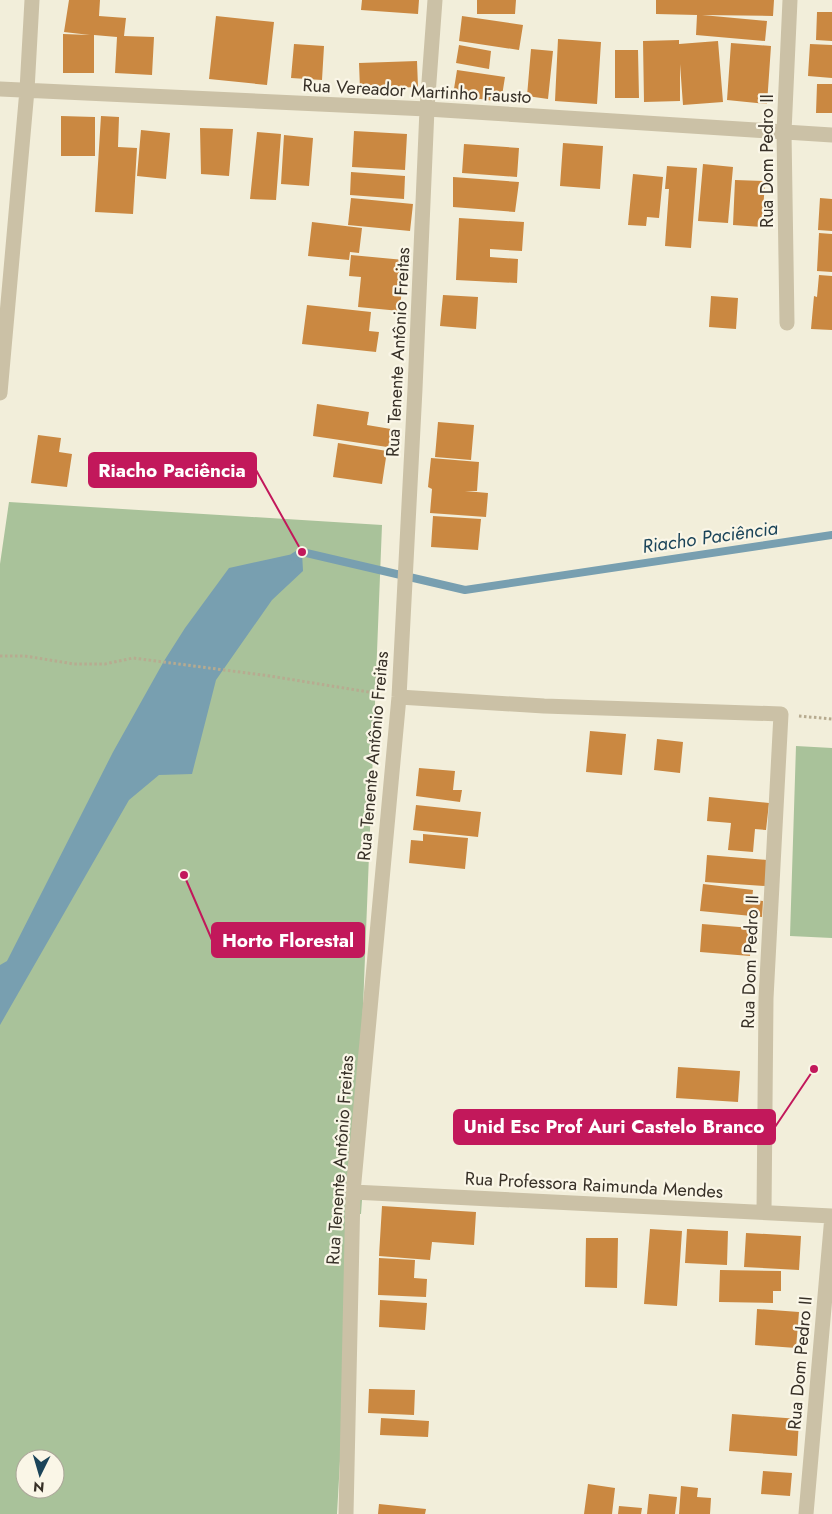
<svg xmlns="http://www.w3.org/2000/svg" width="832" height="1514" font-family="Jost,sans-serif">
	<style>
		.green { fill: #a9c29a; fill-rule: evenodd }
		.water { fill: #789fb0 }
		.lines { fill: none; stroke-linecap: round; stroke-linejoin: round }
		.stream { stroke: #789fb0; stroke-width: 8 }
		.building { fill: #ca8841 }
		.path { stroke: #b7ab90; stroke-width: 3; stroke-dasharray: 2.5 2.5; stroke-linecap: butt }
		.street { stroke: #cbc1a6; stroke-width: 15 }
		.labels { text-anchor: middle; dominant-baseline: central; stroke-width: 4.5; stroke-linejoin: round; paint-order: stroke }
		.street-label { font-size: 18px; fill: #373027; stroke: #faf6e7 }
		.water-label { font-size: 19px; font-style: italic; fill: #1b4459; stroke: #faf6e7 }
		.leader { fill: none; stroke: #c2185b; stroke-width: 2 }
		.callout-dot { fill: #c2185b; stroke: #faf6e7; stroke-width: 2 }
		.callout { fill: #c2185b; stroke: #c2185b; stroke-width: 2 }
		.callout-label { font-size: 19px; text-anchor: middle; font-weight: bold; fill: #fff }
	</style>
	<rect width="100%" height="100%" fill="#f2eeda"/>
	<path class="green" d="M9,502l373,23 -26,661h7l-2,28h-7l-17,300h-337v-950zM25,1459h30v30h-30z
		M796,746l36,2v190l-42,-2z"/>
	<path class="water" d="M302,552l1,19 -31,29 -56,80 -24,94 -33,1 -30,25 -129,225v-60l7,-4 106,-209 51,-91 21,-33 44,-60z"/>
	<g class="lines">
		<path class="stream" d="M294,557l8,-5 163,38 367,-55"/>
	</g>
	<path class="building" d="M69,0h31l-1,16 27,2 -2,18 30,1 -2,38 -37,-2 2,-36 -23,-2v38h-31v-39l27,1 -26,-3z
		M362,0h57l-1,14 -57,-4z
		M477,0h39l-1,14h-38z
		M656,0h118l-1,16 -71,-1 65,6 -2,20 -69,-6 1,-20 -41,-1z
		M817,12h15v29l-16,-1z
		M216,16l58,6 -7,63 -58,-6z
		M462,16l61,9 -4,25 -60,-9z
		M558,39l43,3 -4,62 -42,-3z
		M679,40v4l39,-3 5,61 -40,3 -3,-41v37l-36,1 -1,-61z
		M731,43l40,3 -4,58 -40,-4z
		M294,44l30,2 -2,34 -31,-2z
		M810,44l22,1v33l-24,-2z
		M459,45l32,6 -2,18 -33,-6z
		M531,49l22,2 -5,48 -21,-3z
		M615,50h23l1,48h-24z
		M417,61l1,26 -58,2 -1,-26z
		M457,70l48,7 -4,25 -48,-7z
		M817,84h15v29h-16z
		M61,116l34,1v39h-34z
		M101,116l18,1 -1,30 19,1 -4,66 -38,-2z
		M200,128l33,1 -4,47 -28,-2z
		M141,130l29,3 -4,46 -29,-3z
		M354,131l53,3 -2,36 -53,-3z
		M257,132l24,2 -5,66 -26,-1z
		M284,135l29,3 -4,48 -28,-2z
		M563,143l40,3 -3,43 -40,-3z
		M464,144l55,4 -2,29 -55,-4z
		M703,164l30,3 -5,56 -30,-2z
		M667,166l30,2 -6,80 -26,-2 4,-57h-4z
		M351,172l54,4 -1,23 -54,-4z
		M633,174l30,3 -4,41 -12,-1 -1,9 -18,-1z
		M453,177l66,5 -4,30 -62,-5z
		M735,180l30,1 -3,46 -29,-2z
		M351,198l62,6 -3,27 -62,-6z
		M820,198l12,1v32l-14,-1z
		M459,218l65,4 -2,29 -32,-2v8l28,2 -1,24 -61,-3z
		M312,222l50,6 -3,25 -9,-1 -1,8 -41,-4z
		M819,233l13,1v38l-15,-1z
		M351,255l53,5 -4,51 -42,-4 3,-30 -12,-1z
		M819,275l13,1v54l-21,-1 3,-33 3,1z
		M443,295l35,2 -2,32 -36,-3z
		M711,296l27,2 -2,31 -27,-2z
		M307,305l64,7 -2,19 10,1 -3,20 -74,-8z
		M317,404l52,8 -2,13 30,5 -3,18 -81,-12z
		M438,422l36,3 -3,35 -36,-3z
		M38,435l23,3 -2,14 13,2 -5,33 -36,-4z
		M338,443l49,8 -5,33 -49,-7z
		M431,458l48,4 -2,29h-12l23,2 -2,24 -56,-4 2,-24 -4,-2z
		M433,516l48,3 -3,31 -47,-3z
		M590,731l36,3 -4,41 -36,-3z
		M657,739l26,3 -3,31 -26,-3z
		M419,768l36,3 -2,19h9l-2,12 -44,-6z
		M709,797l60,6 -3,27 -11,-1 -2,23 -25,-2 3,-27 -24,-2z
		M416,805l65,7 -3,25 -65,-7z
		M423,834l45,4 -3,31 -56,-6 2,-23 12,1z
		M707,855l60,5 -2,26 -60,-4z
		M703,884l50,6 -1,10 11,1 -1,16 -62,-6z
		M702,924l50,4 -2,28 -50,-4z
		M678,1067l62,4 -2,31 -62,-4z
		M382,1206l94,6 -2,33 -42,-3 -2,18 -51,-4z
		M650,1229l32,2 -5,75 -33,-2z
		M687,1229l41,2 -1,34 -42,-2z
		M746,1233l55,3 -2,34 -55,-3z
		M586,1238h32l-1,50 -32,-1z
		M379,1258l36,2 -1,18 13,1 -1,18 -48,-2z
		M720,1270l61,1v20h-8v12l-54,-1z
		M380,1300l47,3 -2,27 -46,-3z
		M757,1309l42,3 -3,36 -41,-3z
		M369,1389l46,1 -1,25 -46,-2z
		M732,1414l67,5 -2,37 -68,-5z
		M381,1418l48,3 -1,16 -48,-2z
		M763,1471l29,2 -2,23 -29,-2z
		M588,1484l27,4 -3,26h-28z
		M681,1486l17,2 -1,9 14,1 -1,16h-31z
		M649,1494l28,3 -2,17h-28z
		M379,1504l47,5 -1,5h-47z
		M619,1506l23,2 -1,6h-23z"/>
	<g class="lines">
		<path class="path" d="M0,656h25l49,8h31l28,-6 137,18 111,18
			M799,716l33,3"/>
		<path class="street" d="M0,89l427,20 405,26
			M787,323l-3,-191 6,-132
			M0,393l27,-303 5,-90
			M399,697l145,9 237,8 -15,284 -2,214
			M353,1192l479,24
			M346,1514l7,-322 46,-495 16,-308 12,-280 8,-109
			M806,1514l26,-298"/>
	</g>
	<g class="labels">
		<g class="street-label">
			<text transform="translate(417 91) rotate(3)">Rua Vereador Martinho Fausto</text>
			<text transform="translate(767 161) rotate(-90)">Rua Dom Pedro II</text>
			<text transform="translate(398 352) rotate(-87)">Rua Tenente Antônio Freitas</text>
			<text transform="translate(373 756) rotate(-85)">Rua Tenente Antônio Freitas</text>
			<text transform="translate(750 962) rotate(-88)">Rua Dom Pedro II</text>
			<text transform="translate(340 1160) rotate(-86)">Rua Tenente Antônio Freitas</text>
			<text transform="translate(594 1185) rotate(3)">Rua Professora Raimunda Mendes</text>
			<text transform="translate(800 1363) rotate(-85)">Rua Dom Pedro II</text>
		</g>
		<g class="water-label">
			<text transform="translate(710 537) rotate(-8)">Riacho Paciência</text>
		</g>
	</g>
	<path class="leader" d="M302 552L256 470M184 875L212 940M814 1069L775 1127"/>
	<g class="callout-dot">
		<circle cx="302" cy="552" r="5"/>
		<circle cx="184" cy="875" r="5"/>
		<circle cx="814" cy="1069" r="5"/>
	</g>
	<g class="callout">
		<rect x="89" y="453" width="167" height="34" rx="5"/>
		<rect x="212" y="923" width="152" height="34" rx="5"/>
		<rect x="454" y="1110" width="321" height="34" rx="5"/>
	</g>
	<g class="callout-label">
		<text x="172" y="477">Riacho Paciência</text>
		<text x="288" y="947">Horto Florestal</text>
		<text x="614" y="1133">Unid Esc Prof Auri Castelo Branco</text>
	</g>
	<g transform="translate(40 1474) rotate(185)"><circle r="24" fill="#faf6e7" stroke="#aca79a"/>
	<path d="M0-4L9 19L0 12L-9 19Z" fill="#1b4459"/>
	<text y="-8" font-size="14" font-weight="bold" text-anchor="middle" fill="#373027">N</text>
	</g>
</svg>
